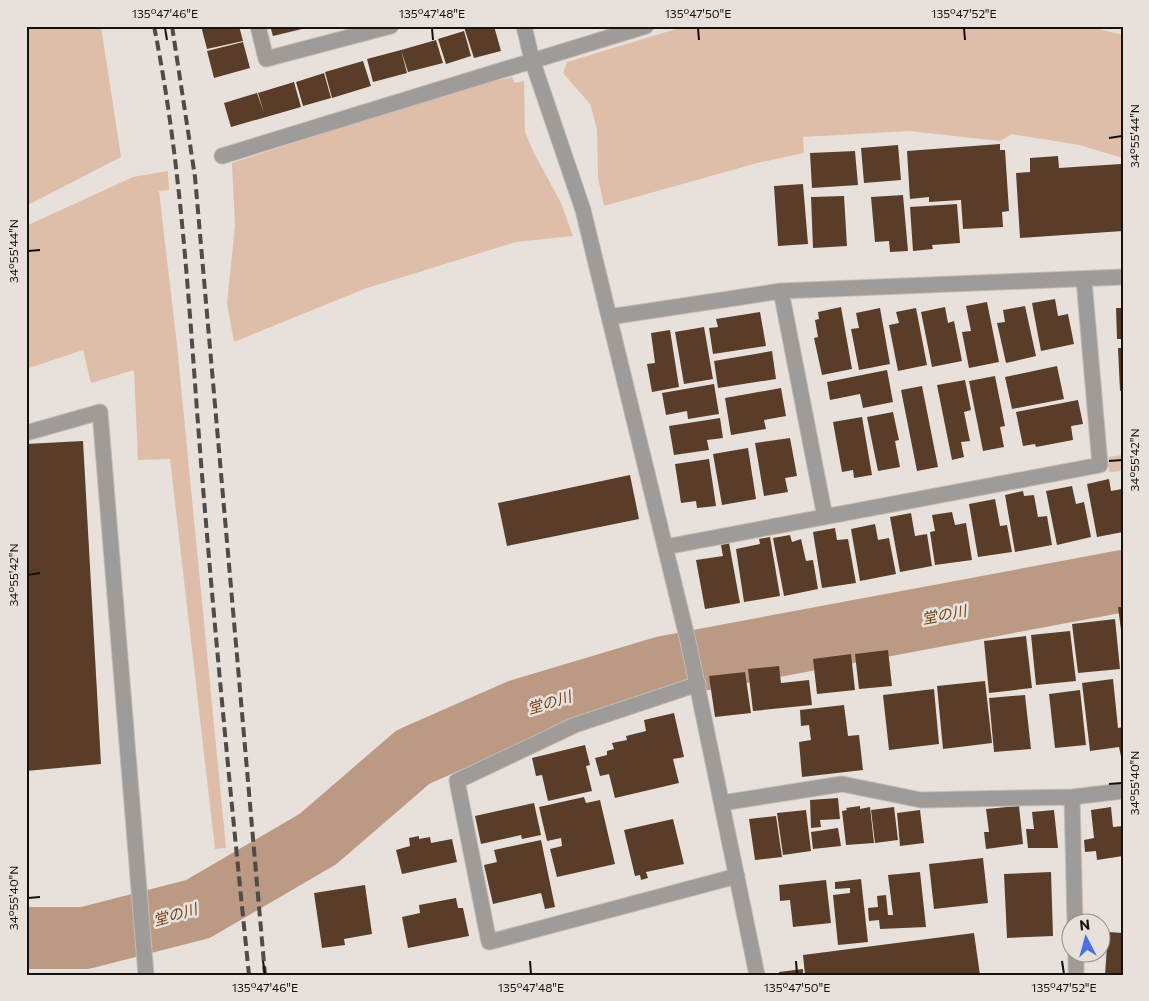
<svg xmlns="http://www.w3.org/2000/svg" width="1149" height="1001" font-family="Commissioner,'Noto Sans JP',sans-serif">
	<style>
		.green { fill: #debea8 }
		.water { fill: #bb9982 }
		.lines { fill: none; stroke-linecap: round; stroke-linejoin: round }
		.river { stroke: #bb9982; stroke-width: 62 }
		.building { fill: #5a3d28 }
		.service-casing { stroke: #c2bcb6; stroke-width: 17 }
		.minor-casing { stroke: #c2bcb6; stroke-width: 17 }
		.service { stroke: #9f9b99; stroke-width: 15 }
		.minor { stroke: #9f9b99; stroke-width: 15 }
		.rail { stroke: #4f4b48; stroke-width: 4; stroke-dasharray: 10 5; stroke-linecap: butt }
		.ticks { fill: none; stroke: #14110f; stroke-width: 2 }
		.labels { text-anchor: middle; dominant-baseline: central; stroke-width: 5; stroke-linejoin: round; paint-order: stroke }
		.water-label { font-size: 15px; font-style: italic; fill: #72431e; stroke: #e8e1db }
		.neatline { fill: none; stroke: #14110f; stroke-width: 2 }
		.ticks-label { font-size: 12px; text-anchor: middle; fill: #14110f }
	</style>
	<rect width="100%" height="100%" fill="#e8e1db"/>
	<path class="green" d="M26,26h75l20,131 -95,49z
		M686,26h401l36,9v123l-44,-13 -67,-11 -12,7 -91,-10 -106,6 1,16 -47,10 -153,43 -6,-28 -1,-49 -7,-25 -27,-31 4,-11z
		M512,77l3,6 9,-2 1,51 9,21 27,50 12,33 -57,6 -152,47 -130,53 -7,-38 8,-78 -3,-63 225,-73z
		M168,171l1,19 -10,1 18,154 49,503 -11,1 -45,-390 -32,1 -4,-90 -43,13 -8,-33 -57,19v-143l107,-49z
		M1123,455v18l-1,-2 -13,1 -1,-15z"/>
	<path class="water" d="M108,927l2,22 -84,-1v-18z"/>
	<g class="lines">
		<path class="river" d="M26,938h59l113,-29 120,-70 95,-82 107,-47 144,-43 459,-86"/>
	</g>
	<path class="building" d="M201,26h38l4,15 -36,8z
		M270,26h35l1,2 -33,8z
		M494,26l7,25 -27,7 -10,-31z
		M464,31l7,25 -25,8 -8,-25z
		M436,40l7,23 -35,9 -7,-22z
		M243,42l7,26 -36,10 -7,-27z
		M401,50l6,23 -34,9 -6,-23z
		M363,61l8,25 -39,12 -7,-26z
		M324,73l7,25 -28,8 -7,-24z
		M294,82l7,25 -70,20 -7,-24 33,-10 7,20 -6,-20z
		M1000,144v6h5l4,61 -7,1 1,15 -40,2 -2,-29 -32,2v-5l-19,2 -3,-48z
		M898,145l3,35 -37,3 -3,-35z
		M855,151l3,34 -46,3 -2,-35z
		M1058,156l1,12 62,-4 2,67 -103,7 -4,-65 14,-1v-14z
		M803,184l5,60 -30,2 -4,-60z
		M903,195l5,56 -18,1 -1,-11 -14,1 -4,-45z
		M844,196l3,50 -34,2 -2,-51z
		M957,204l3,39 -28,2 1,4 -20,2 -3,-44z
		M1055,299l3,17 10,-2 6,30 -33,7 -9,-48z
		M987,302l12,60 -30,6 -7,-36 9,-1 -5,-25z
		M1025,306l11,50 -30,7 -9,-40 8,-1 -2,-12z
		M841,307l11,62 -30,6 -8,-37 4,-1 -3,-17 4,-1 -1,-7z
		M945,307l3,16 6,-2 8,40 -30,6 -11,-55z
		M880,308l10,56 -31,6 -8,-41 8,-1 -3,-15z
		M916,308l11,57 -29,6 -9,-46 10,-2 -3,-11z
		M1116,308h7v31h-6z
		M760,312l6,34 -53,8 -4,-26 9,-1 -2,-8z
		M704,327l9,52 -29,5 -9,-52z
		M670,330l9,57 -27,5 -5,-28 8,-1 -4,-30z
		M1118,348h5v42l-3,1z
		M772,351l4,28 -58,9 -4,-27z
		M1057,366l7,33 -52,10 -7,-32z
		M887,370l6,32 -30,6 -3,-14 -30,6 -3,-18z
		M995,376l10,50 -5,1 4,20 -21,4 -14,-70z
		M965,380l6,30 -7,2 6,29 -9,1 3,15 -12,3 -15,-75z
		M714,384l5,30 -31,5 -1,-8 -21,4 -4,-22z
		M922,386l16,81 -21,4 -16,-81z
		M781,388l5,28 -22,4 2,9 -35,6 -6,-37z
		M1078,400l5,24 -12,2 2,14 -37,7 -1,-3 -12,2 -7,-34z
		M893,412l6,28 -4,1 5,26 -22,4 -11,-54z
		M862,417l10,58 -18,3 -1,-8 -11,2 -9,-50z
		M720,418l3,20 -16,2 2,10 -35,5 -5,-29z
		M790,438l7,38 -12,2 3,14 -24,4 -9,-53z
		M83,441l18,323 -75,7v-327z
		M748,448l8,51 -34,6 -9,-51z
		M709,459l7,47 -19,2 -1,-7 -15,2 -6,-39z
		M630,475l9,44 -132,27 -9,-43z
		M1109,479l2,12 11,-2 1,43 -26,5 -10,-53z
		M1072,486l4,18 8,-2 7,35 -34,8 -11,-54z
		M1023,491l1,5 10,-1 4,22 9,-1 5,29 -37,7 -10,-57z
		M995,499l5,27 7,-1 5,27 -34,5 -9,-53z
		M952,512l3,13 11,-2 6,37 -37,5 -5,-33 5,-1 -3,-16z
		M911,513l4,23 12,-2 5,32 -32,6 -10,-55z
		M875,524l3,16 11,-2 7,36 -36,7 -9,-52z
		M835,528l2,12 11,-1 8,44 -34,5 -9,-56z
		M790,535l2,7 9,-3 5,22 7,-1 5,29 -34,7 -11,-58z
		M770,537l10,59 -36,6 -8,-53 24,-5 -1,-5z
		M729,543l11,60 -35,6 -9,-49 27,-4 -2,-11z
		M1118,607h5v23h-2z
		M1115,619l5,50 -42,4 -6,-49z
		M1070,631l6,50 -40,4 -5,-50z
		M1026,636l6,52 -43,5 -5,-52z
		M888,650l4,36 -33,3 -4,-35z
		M851,654l4,36 -38,4 -4,-35z
		M779,666l2,17 28,-3 3,25 -59,6 -5,-42z
		M745,672l6,41 -36,4 -6,-41z
		M1113,679l5,49 5,-1v39l-4,-19 -29,4 -8,-68z
		M985,681l7,62 -49,6 -6,-63z
		M934,689l5,55 -50,6 -6,-55z
		M1080,690l6,55 -31,3 -6,-54z
		M1025,695l6,54 -37,3 -5,-54z
		M844,705l4,31 11,-1 4,35 -61,7 -3,-35 12,-2 -2,-15 -8,1 -1,-16z
		M674,713l10,44 -11,2 6,24 -64,15 -6,-24 -9,2 -5,-18 12,-3v-4l7,-2 -2,-6 15,-3 -1,-4 20,-5 -2,-11z
		M585,745l5,20 -4,1 6,25 -44,10 -6,-26 -6,1 -4,-18z
		M584,797l2,6 14,-3 15,64 -58,13 -7,-28 12,-3 -1,-8 -14,3 -8,-34z
		M838,798l2,21 -20,1 1,7 -10,1 -1,-28z
		M534,803l7,32 -19,4 -1,-4 -40,9 -6,-28z
		M860,806v3l10,-2 4,36 -28,2 -4,-34 5,-1 -1,-2z
		M1019,806l4,38 -37,5 -2,-17h5l-3,-23z
		M894,807l4,33 -23,3 -4,-33z
		M1111,807l2,20 10,-1v30l-26,4 -1,-9 -11,1 -1,-12 10,-2 -3,-28z
		M806,810l5,41 -28,4 -6,-42z
		M920,810l4,33 -24,3 -3,-33z
		M1054,810l4,38h-30l-2,-19h8l-2,-17z
		M776,816l6,41 -27,3 -6,-41z
		M673,819l11,45 -38,8 2,6 -7,2 -1,-5 -5,1 -11,-46z
		M838,828l3,18 -28,3 -2,-17z
		M419,836v3l11,-2 1,6 21,-4 5,23 -55,12 -6,-24 14,-4 -1,-8z
		M541,840l14,67 -10,2 -4,-16 -48,11 -9,-39 13,-3 -3,-12z
		M983,858l5,45 -54,6 -5,-45z
		M920,872l6,55 -46,2 -1,-9 -10,1 -1,-13 10,-1 -1,-11 9,-1 2,20h5l-5,-40z
		M1051,872l2,64 -46,2 -3,-64z
		M861,879l7,63 -30,3 -5,-50 17,-2v-5l-15,1v-7z
		M826,880l5,43 -38,4 -3,-27 -10,1 -1,-16z
		M365,885l7,49 -28,5 1,6 -23,3 -8,-55z
		M456,898l2,10h5l6,28 -61,12 -6,-31 18,-4 -1,-8z
		M1108,932l15,1v42h-18z
		M974,933l6,42h-175l-2,-20z
		M803,969v6h-24v-3z"/>
	<g class="lines">
		<g class="service-casing">
			<path id="service" d="M26,433l74,-21 46,563"/>
		</g>
		<g class="minor-casing">
			<path id="minor" d="M258,26l8,33 125,-33
				M524,26l8,34 51,150 105,431 69,334
				M222,156l424,-130
				M781,291l44,226
				M609,317l172,-26 342,-14
				M665,547l435,-82 -16,-185
				M698,684l-123,41 -118,56 32,161 248,-66
				M1072,797l3,127
				M722,803l120,-19 79,16 151,-3 51,-6
				M1076,954v21"/>
		</g>
		<use href="#service" class="service"/>
		<use href="#minor" class="minor"/>
		<path class="rail" d="M154,26c28,140 35,283 46,424 14,175 31,350 49,525
			M172,26l23,151 70,798"/>
	</g>
	<path class="ticks" d="M165,28l2,12M432,28l1,12M698,28l1,12M964,28l1,12M1109,138l13,-2M28,251l12,-1M1109,461l13,-1M28,575l12,-2M1109,784l13,-1M28,898l12,-1M263,961l2,13M530,961l1,13M796,961l1,13M1062,961l2,13"/>
	<g class="labels">
		<g class="water-label">
			<text transform="translate(944 614) rotate(-11)">堂の川</text>
			<text transform="translate(549 702) rotate(-17)">堂の川</text>
			<text transform="translate(175 914) rotate(-16)">堂の川</text>
		</g>
	</g>
	<rect width="1149" height="1001" fill="none" stroke="#e8e1db" stroke-width="55"/>
	<g transform="translate(1086 938) rotate(354)"><circle r="24" fill="#e8e1db" stroke="#938e89"/>
	<path d="M0-4L9 19L0 12L-9 19Z" fill="#4a70e3"/>
	<text y="-8" font-size="14" font-weight="bold" text-anchor="middle" fill="#14110f">N</text>
	</g>
	<rect x="28" y="28" width="1094" height="946" class="neatline"/>
	<g class="ticks-label">
		<text x="165" y="18">135°47'46"E</text>
		<text x="432" y="18">135°47'48"E</text>
		<text x="698" y="18">135°47'50"E</text>
		<text x="964" y="18">135°47'52"E</text>
		<text transform="translate(1135 136) rotate(-90)" y="4">34°55'44"N</text>
		<text transform="translate(14 251) rotate(-90)" y="4">34°55'44"N</text>
		<text transform="translate(1135 460) rotate(-90)" y="4">34°55'42"N</text>
		<text transform="translate(14 575) rotate(-90)" y="4">34°55'42"N</text>
		<text transform="translate(1135 783) rotate(-90)" y="4">34°55'40"N</text>
		<text transform="translate(14 898) rotate(-90)" y="4">34°55'40"N</text>
		<text x="265" y="992">135°47'46"E</text>
		<text x="531" y="992">135°47'48"E</text>
		<text x="797" y="992">135°47'50"E</text>
		<text x="1064" y="992">135°47'52"E</text>
	</g>
</svg>
